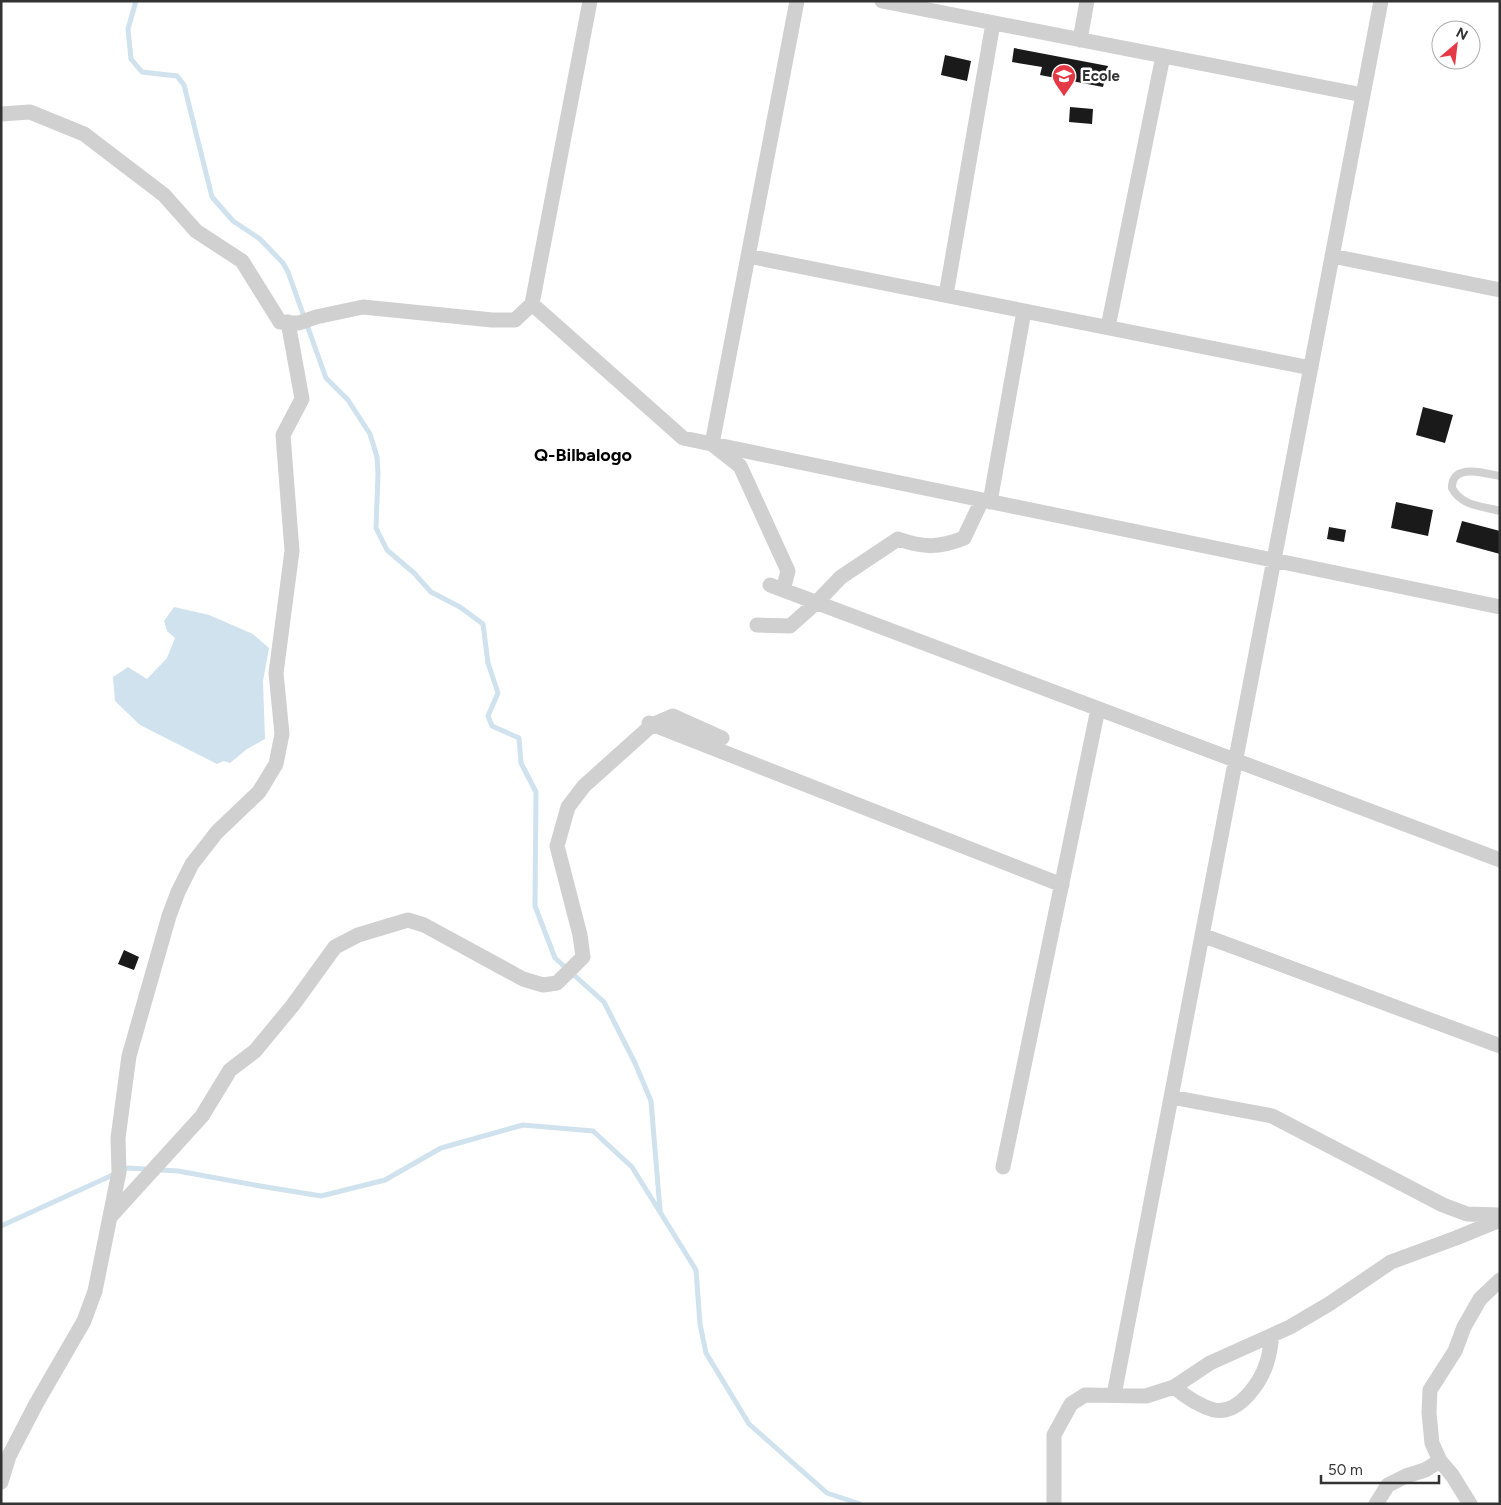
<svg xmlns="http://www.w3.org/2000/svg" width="1501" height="1505" font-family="Figtree,sans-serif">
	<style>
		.water { fill: #cfe2ee }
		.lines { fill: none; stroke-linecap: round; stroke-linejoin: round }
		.stream { stroke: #cfe2ee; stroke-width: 5 }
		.building { fill: #1a1a1a }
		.lane { stroke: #d0d0d0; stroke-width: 8 }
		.street { stroke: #d0d0d0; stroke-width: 15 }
		.labels { text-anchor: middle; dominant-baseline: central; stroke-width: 5; stroke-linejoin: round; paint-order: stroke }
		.poi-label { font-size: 15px; font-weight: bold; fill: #333; stroke: #fff; text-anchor: start }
		.quarter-label { font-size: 18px; font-weight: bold; fill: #000; stroke: #fff }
	</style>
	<rect width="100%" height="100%" fill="#fff"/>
	<path class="water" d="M174,607l35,8 44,19 16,14 -6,33 2,58 -18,10 -17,14 -6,-2 -7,3 -77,-39 -25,-24 -2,-24 15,-10 19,12 20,-21 8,-20 -8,-7 -3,-10z"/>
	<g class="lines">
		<path class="stream" d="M136,1l-8,28 3,30 11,13 35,4 7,9 28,112 21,24 27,18 23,24 5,9 38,106 22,22 22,34 7,23 1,17 -2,54 11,22 27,23 17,19 29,15 23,17 5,39 10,30 -10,23 4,10 27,12 2,25 15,29 -1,114 20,52 49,44 31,61 16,38 9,109
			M1,1226l127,-58 50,3 82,15 61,10 64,-16 56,-32 82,-23 70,6 39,36 64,103 4,54 6,29 43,71 78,69 33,11"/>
	</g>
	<path class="building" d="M1014,48l94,18 -5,21 -63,-12 2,-8 -30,-5z
		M945,55l26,6 -4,20 -26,-6z
		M1070,107l23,2 -1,15 -23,-2z
		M1423,407l30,8 -8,28 -29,-8z
		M1396,502l37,8 -5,26 -37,-8z
		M1462,521l38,10v23l-44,-12z
		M1329,527l17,3 -2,12 -17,-3z
		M124,950l15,7 -5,13 -16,-6z"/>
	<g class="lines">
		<path class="lane" d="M1500,476c-13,-2 -34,-9 -44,0 -3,3 -4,8 -4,12 9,18 30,18 48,23"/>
		<path class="street" d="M882,1l481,94
			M1080,40l7,-39
			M1,114l29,-2 54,22 80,61 32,36 46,30 38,61 19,1 17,-6 47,-10 129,13h23l17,-16 58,-303
			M748,256l563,112
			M1332,256l168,34
			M946,295l47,-272
			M532,304l151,134 817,169
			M1108,327l55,-271
			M990,502l34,-191
			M770,585l730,275
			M783,590l5,-19 -48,-105 -28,-22 85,-443
			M757,625l33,1 27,-24 24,-25 57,-38c26,9 41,9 66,-1l18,-38
			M649,723l413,162
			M1202,935l298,111
			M1171,1097l101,19 171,89 24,9 33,1
			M1003,1167l95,-458
			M111,1216l91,-100 28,-46 25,-19 38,-46 42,-58 23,-12 50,-15 16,5 99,54 20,6 14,-2 26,-26 -3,-22 -23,-89 11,-39 16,-21 68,-61 21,-9 49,22
			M1174,1387c12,10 25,19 40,23 25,5 47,-28 53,-48 3,-9 4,-18 5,-27
			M1114,1395l267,-1394
			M1,1482l8,-26 27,-52 48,-83 11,-30 24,-119 -1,-34 11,-82 40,-140 9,-24 14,-28 25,-32 42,-40 17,-28 6,-30 -6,-61 16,-122 -9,-116 19,-36 -14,-77
			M1054,1504v-69l17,-31 14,-9 61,1 28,-9 36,-24 80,-36 39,-23 62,-42 65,-24 44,-18
			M1376,1504l12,-19 18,-9 19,-6 15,-9
			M1470,1504l-18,-29 -12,-14 -8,-18 -3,-30 1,-23 25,-39 9,-24 16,-28 20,-19"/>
	</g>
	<defs>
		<g id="school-pin" transform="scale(1.25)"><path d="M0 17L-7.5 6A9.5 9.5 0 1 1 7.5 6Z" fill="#e63946" stroke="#fff"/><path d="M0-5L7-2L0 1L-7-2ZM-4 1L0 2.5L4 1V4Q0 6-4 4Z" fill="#fff"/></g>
	</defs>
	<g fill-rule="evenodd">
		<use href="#school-pin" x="1064" y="76"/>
	</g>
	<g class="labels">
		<g class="poi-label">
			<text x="1082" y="76">Ecole</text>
		</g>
		<g class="quarter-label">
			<text x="583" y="455">Q-Bilbalogo</text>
		</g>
	</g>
	<rect width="1501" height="1505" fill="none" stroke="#333333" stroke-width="5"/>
	<g transform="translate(1456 45) rotate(28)"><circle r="24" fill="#ffffff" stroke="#adadad"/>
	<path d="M0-4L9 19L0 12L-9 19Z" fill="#e63946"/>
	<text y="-8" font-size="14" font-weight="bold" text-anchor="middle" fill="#333333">N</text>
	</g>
	<path d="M1321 1475v8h118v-8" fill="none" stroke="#333333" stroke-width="2.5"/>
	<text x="1328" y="1475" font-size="15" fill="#333333" stroke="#ffffff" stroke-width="4" paint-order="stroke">50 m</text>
</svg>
